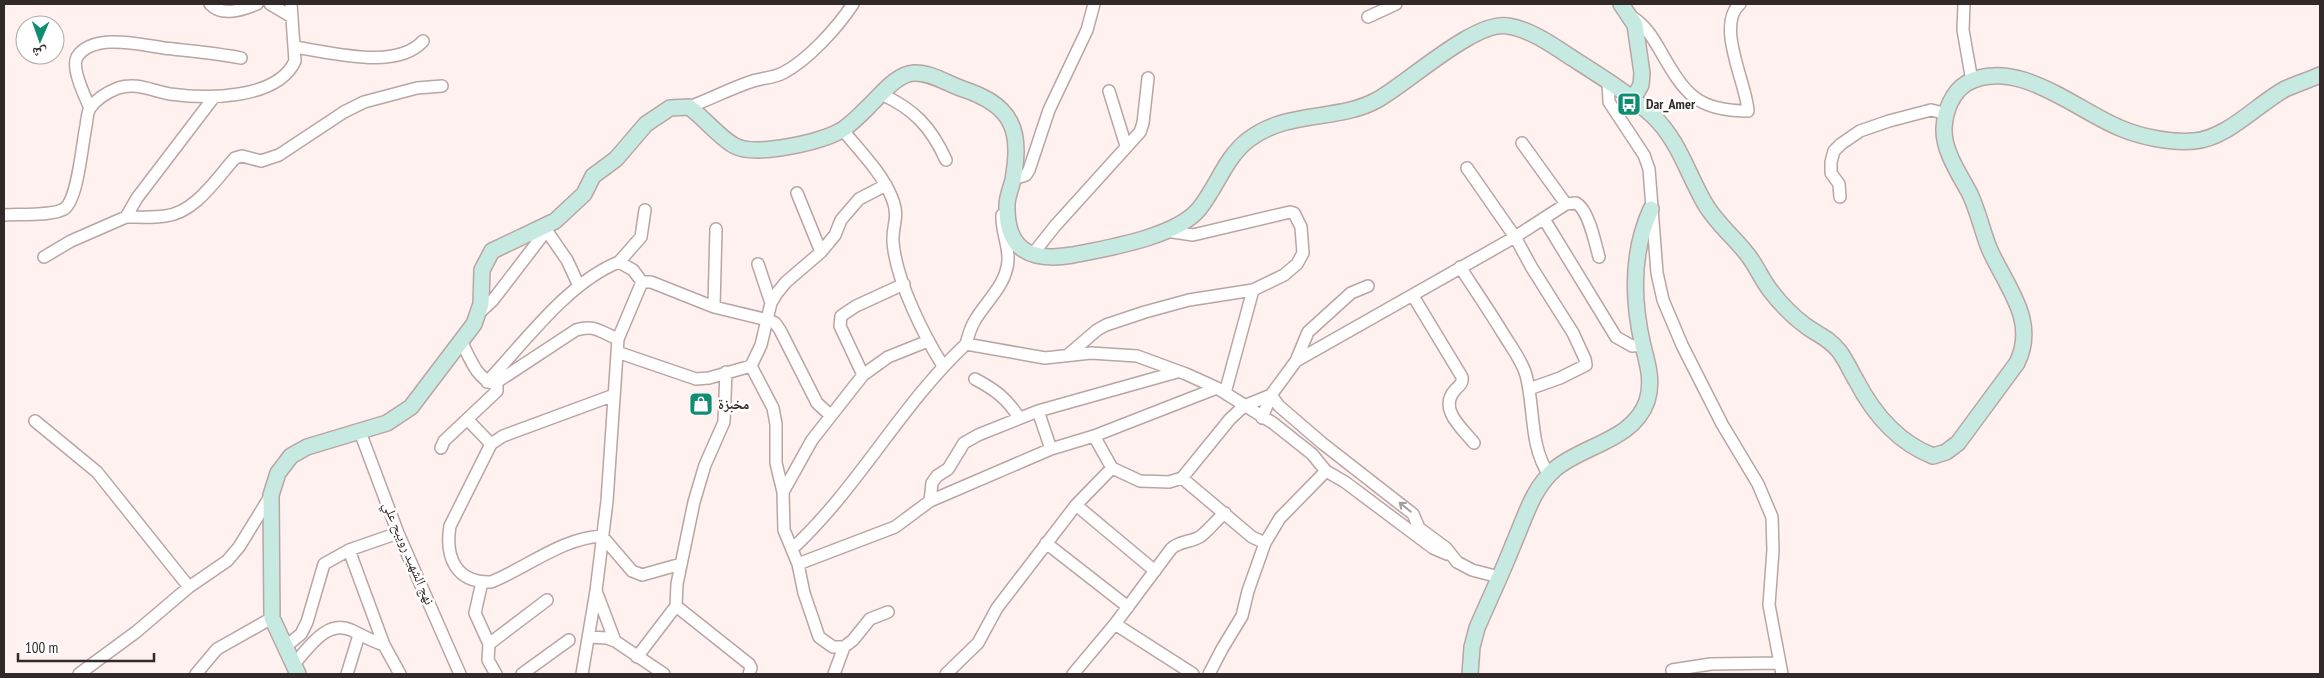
<svg xmlns="http://www.w3.org/2000/svg" width="2324" height="678" font-family="'PT Sans Narrow','Noto Naskh Arabic',sans-serif">
	<style>
		.lines { fill: none; stroke-linecap: round; stroke-linejoin: round }
		.street-casing { stroke: #b9a5a4; stroke-width: 14 }
		.secondary-casing { stroke: #b9a5a4; stroke-width: 18 }
		.street { stroke: #fff; stroke-width: 11 }
		.secondary { stroke: #c6eae1; stroke-width: 15 }
		.oneway { stroke: #a39f9f }
		.labels { text-anchor: middle; dominant-baseline: central; stroke-width: 5; stroke-linejoin: round; paint-order: stroke }
		.poi-label { font-size: 14px; font-weight: bold; fill: #322a29; stroke: #fff; text-anchor: start }
		.street-label { font-size: 14px; fill: #322a29; stroke: #fff }
	</style>
	<rect width="100%" height="100%" fill="#fef1f0"/>
	<g class="lines">
		<g class="street-casing">
			<path id="street" d="M210,4c12,13 32,6 47,0
				M270,4l22,13
				M1964,4l-1,26 9,51
				M1368,17l28,-13
				M1632,17c14,9 21,21 29,35 24,42 36,59 87,59 -1,-26 -33,-86 -8,-107
				M294,47c37,5 102,24 129,-6
				M1608,81l1,21 35,53 5,14 8,104 6,27 19,45 40,79 36,60 14,33 1,33 -4,55 13,69
				M1109,91l17,55
				M881,94c33,15 50,33 65,66
				M689,107c22,-8 42,-19 64,-26 10,-3 20,-3 30,-8 25,-13 54,-45 70,-69
				M90,108c-5,-11 -19,-40 -13,-51 16,-25 65,-12 87,-9 26,3 51,5 77,10
				M843,130c17,22 38,41 49,68 8,20 0,26 1,44 3,38 30,92 50,124
				M1522,143l44,61
				M1467,168l48,69 17,31 41,65 12,26 1,6 -26,13 -31,11
				M1013,179l13,-4 3,-5 20,-60 38,-80 7,-26
				M797,193l24,59
				M1840,197l-1,-13 -8,-11v-11l3,-11 7,-7 19,-13 29,-10 42,-11 16,4
				M4,215c15,-1 48,1 60,-6 14,-9 18,-65 22,-83 1,-6 1,-13 4,-18 7,-10 18,-16 28,-20 19,-6 34,3 52,6 36,5 107,6 125,-33l-4,-57
				M1002,215c-1,16 7,30 6,46 -2,25 -23,41 -34,61 -4,7 -6,15 -8,22l79,14 46,-5 46,3 49,18 31,14 56,35 39,31 14,17 19,11 88,66 14,6
				M126,217c13,0 26,1 39,-1 30,-3 51,-37 70,-58l7,-2 19,5 18,-6 65,-43 20,-10 53,-14 25,-2
				M1544,219l72,118 16,9 11,-1
				M544,227l23,33 12,26
				M1032,255l23,-29 85,-94 3,-9 5,-45
				M44,257l27,-16 55,-24 11,-19 77,-101
				M619,262l22,-25 4,-27
				M758,264l13,39
				M1460,267c15,23 30,45 44,68 8,13 18,26 22,40 9,34 3,70 23,100
				M1413,296l49,81c1,6 -2,8 -7,13 -17,19 7,38 19,53
				M714,307l2,-78
				M479,313l14,-13 53,-69
				M618,339l24,-57h9l63,25 54,13 7,3 5,7 37,73 13,12
				M461,341c9,17 15,37 33,43l82,-54c19,-6 24,2 42,9l-11,162 -11,90 -14,83
				M617,352l79,27 13,-1 42,-12
				M1069,354l28,-24 9,-5 39,-13 44,-12 64,-10 31,-15 13,-11 6,-11 -2,-26 -7,-14 -4,-1 -97,23 -27,-4
				M1296,361l12,-29 43,-39 17,-7
				M863,375l-23,-49 1,-10 15,-10 48,-22
				M975,379c19,10 33,20 44,39
				M487,382c37,-39 81,-100 132,-120l14,8 9,12
				M1225,393l28,-103
				M614,395l-111,41 -12,8 -41,82c-5,30 5,57 41,56 37,-15 71,-44 111,-46l30,35 10,4 39,-11
				M1262,418l9,-23 25,-34 219,-124 51,-33 10,-1c13,7 19,40 23,54
				M467,419l24,25
				M35,421l62,51 92,115
				M360,432l38,101 62,141
				M441,448l3,-7 53,-50v-4l-3,-3
				M1051,449l-13,-38 139,-39
				M1112,468l-18,-32 123,-48
				M1182,478l70,59 13,6 15,-25 46,-47
				M783,492l29,-52 51,-65 25,-18 40,-16
				M930,501l2,-18 5,-7 11,-7 16,-26 14,-8 60,-24
				M1076,505l79,66
				M1046,543l82,64
				M792,549c66,-61 108,-143 174,-205
				M349,550l35,95
				M798,564l97,-37 35,-26 121,-52 43,-13
				M482,582l-7,31 14,31 -1,16 8,14
				M596,591l19,50
				M676,606l73,58 2,4 -2,6
				M1115,624l78,50
				M589,637l18,1 8,3 49,33
				M489,644l58,-44
				M285,647l16,-13 6,-12 17,-58 25,-14 49,-17
				M844,647h-11l-14,-10 -15,-44 -6,-29 -14,-34 -1,-38 -7,-29v-39l-3,-16 -22,-42 10,-21 10,-42 6,-10 9,-11 35,-30 14,-17 6,-15 18,-21 27,-14
				M637,657l39,-51 1,-22 17,-82 11,-37 19,-43 2,-50
				M294,664c14,-15 32,-45 57,-34 12,6 21,11 33,15l16,29
				M79,674l57,-42 53,-45 38,-26 12,-14 32,-52
				M196,674l21,-25 55,-31
				M347,674l12,-39
				M522,674l47,-34
				M834,674l10,-27 9,-7 17,-21 18,-7
				M946,674l32,-31 19,-35 79,-103 36,-37 28,13 29,1 13,-4 48,-59 14,-13 27,-11 8,11 43,37 91,71 6,14 27,20 11,14 15,8 27,7
				M1073,674l42,-50 56,-75c9,-9 20,-6 30,-13 9,-7 15,-16 24,-23
				M1209,674l13,-25 20,-33 6,-25 17,-48
				M1673,674l-1,-4 39,-6 68,-1"/>
		</g>
		<g class="secondary-casing">
			<path id="secondary" d="M1621,4l14,21 7,48 -1,12 -8,14
				M298,674l-26,-56 -1,-123 7,-22 13,-17 16,-9 80,-24 24,-16 63,-83 7,-20 1,-34 10,-19 63,-30 29,-27 9,-18 23,-17 30,-35 24,-16 19,-1c14,10 32,32 46,39 21,11 86,-4 107,-16 11,-7 22,-19 31,-28 11,-11 25,-28 41,-29 16,-1 34,11 49,16 18,6 38,15 47,33 9,17 6,40 3,58 -2,8 -6,17 -6,25 -1,46 24,57 66,50 35,-7 103,-18 126,-46 18,-22 26,-51 49,-69 41,-31 89,-18 129,-40 31,-17 98,-80 131,-74 21,3 43,18 61,30 28,18 58,36 83,59 26,24 35,57 52,87 11,20 29,34 43,52 9,11 14,24 23,36 10,13 22,26 36,36 12,9 23,12 33,25 7,9 11,19 17,29 17,33 41,62 77,76l13,-4 12,-9 59,-80c21,-43 -11,-76 -28,-115 -7,-18 -11,-37 -19,-54 -10,-19 -27,-43 -26,-66 1,-17 8,-36 23,-45 49,-27 109,27 153,45 21,9 51,15 74,13 34,-3 62,-36 91,-52 11,-5 24,-9 35,-14
				M1470,674l2,-27 5,-19c12,-28 25,-55 36,-83 12,-27 19,-56 42,-76 28,-24 78,-28 92,-68 6,-19 1,-36 -4,-55 -11,-47 -12,-93 8,-137"/>
		</g>
		<use href="#street" class="street"/>
		<use href="#secondary" class="secondary"/>
	</g>
	<defs><path id="oneway-shaft" d="M-6 0H5M1.5-3L5.5 0L1.5 3" fill="none" stroke-width="1.6" stroke-linecap="round" stroke-linejoin="round" transform="scale(1.25)"/></defs>
	<use class="oneway" href="#oneway-shaft" transform="translate(1405 507) rotate(-141)"/>
	<defs>
		<g id="bus-square" transform="scale(1.25)"><rect x="-9" y="-9" width="18" height="18" rx="4" fill="#0f8d72" stroke="#fff"/><path d="M-5-6H5V4H4V6H2V4H-2V6H-4V4H-5ZM-3.5-4V0h7V-4ZM-3.5 1.2v1.5H-2V1.2ZM2 1.2v1.5H3.5V1.2Z" fill="#fff"/></g>
		<g id="shop-square" transform="scale(1.25)"><rect x="-9" y="-9" width="18" height="18" rx="4" fill="#0f8d72" stroke="#fff"/><path d="M-5-2.5h2.3a2.7 3.5 0 0 1 5.4 0H5L5.5 6h-11ZM-1.5-2.5h3a1.5 2.3 0 0 0-3 0Z" fill="#fff"/></g>
	</defs>
	<g fill-rule="evenodd">
		<use href="#bus-square" x="1629" y="104"/>
		<use href="#shop-square" x="701" y="404"/>
	</g>
	<g class="labels">
		<g class="poi-label">
			<text x="1646" y="104">Dar_Amer</text>
			<text x="718" y="404">مخبزة</text>
		</g>
		<g class="street-label">
			<text transform="translate(409 553) rotate(67)">نهج الشهيد رويبح علي</text>
		</g>
	</g>
	<rect width="2324" height="678" fill="none" stroke="#322a29" stroke-width="10"/>
	<g transform="translate(40 40) rotate(182)"><circle r="24" fill="#ffffff" stroke="#adaaa9"/>
	<path d="M0-4L9 19L0 12L-9 19Z" fill="#0f8d72"/>
	<text y="-8" font-size="14" font-weight="bold" text-anchor="middle" fill="#322a29">ش</text>
	</g>
	<path d="M18 653v8h136v-8" fill="none" stroke="#322a29" stroke-width="2.5"/>
	<text x="25" y="653" font-size="15" fill="#322a29" stroke="#ffffff" stroke-width="4" paint-order="stroke">100 m</text>
</svg>
